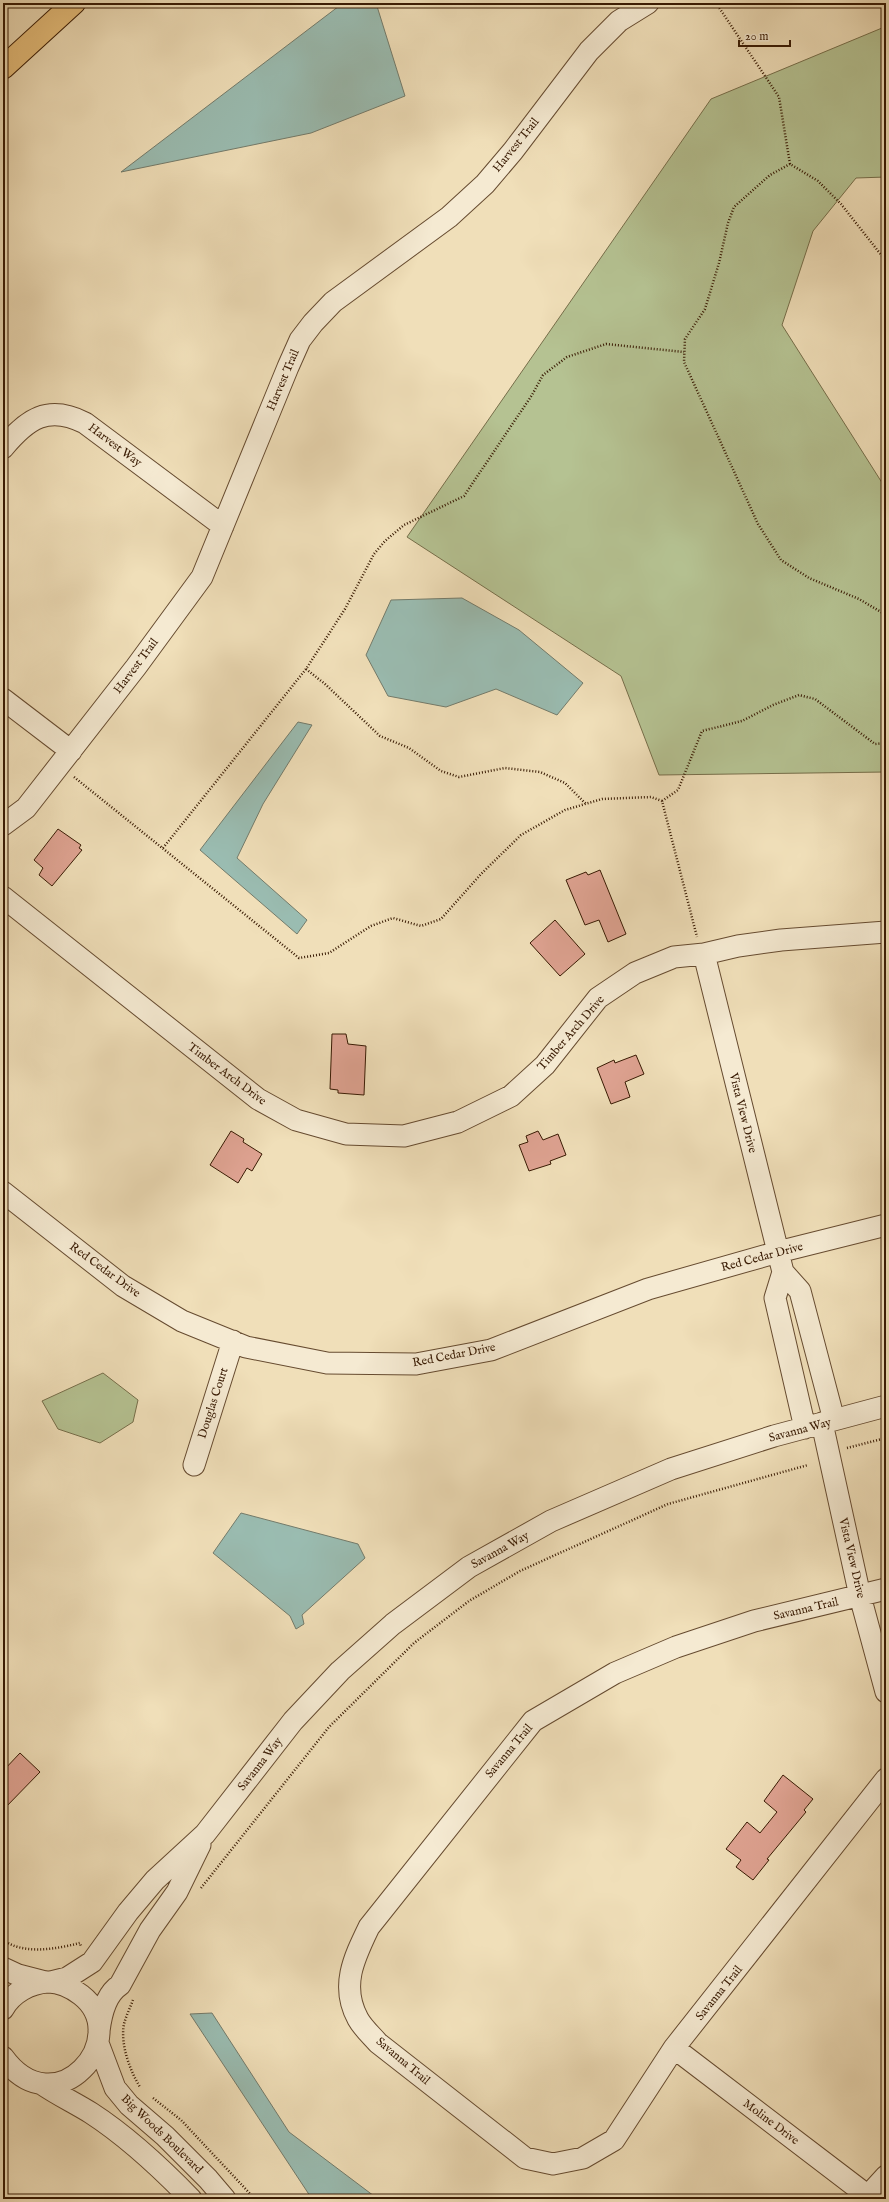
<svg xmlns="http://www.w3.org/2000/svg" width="889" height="2202" font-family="'IM FELL English',serif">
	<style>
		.green { fill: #b5c292; stroke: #766e4a }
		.water { fill: #9abcb1; stroke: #737b6b }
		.building { fill: #dfa392; stroke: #381a03 }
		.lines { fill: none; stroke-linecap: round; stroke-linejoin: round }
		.minor-casing { stroke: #664b30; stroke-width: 23 }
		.highway-casing { stroke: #381a03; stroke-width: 24 }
		.path { stroke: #381a03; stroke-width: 2.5; stroke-dasharray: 1 2; stroke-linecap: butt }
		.minor { stroke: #f5ead2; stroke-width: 21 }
		.highway { stroke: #e8c07c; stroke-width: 22 }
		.labels { text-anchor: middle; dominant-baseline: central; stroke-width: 3; stroke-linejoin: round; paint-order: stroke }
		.street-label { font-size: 12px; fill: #381a03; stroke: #f5ead2 }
	</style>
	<rect width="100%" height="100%" fill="#f0dfb9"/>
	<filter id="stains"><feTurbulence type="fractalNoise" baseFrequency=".005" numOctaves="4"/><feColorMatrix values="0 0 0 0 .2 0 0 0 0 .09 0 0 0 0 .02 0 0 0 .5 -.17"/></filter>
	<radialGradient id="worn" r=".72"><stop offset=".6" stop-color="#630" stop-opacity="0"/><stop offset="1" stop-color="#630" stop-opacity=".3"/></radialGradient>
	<path class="green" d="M886,23v154l-30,1 -43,53 -31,94 104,164v283l-227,3 -38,-99 -214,-139 304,-438 171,-71z
		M103,1373l35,27 -5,22 -33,21 -42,-14 -16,-28z"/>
	<path class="water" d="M343,3h33l29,93 -94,37 -190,39z
		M462,598l57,32 64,53 -26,32 -61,-26 -50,18 -58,-11 -22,-41 25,-55z
		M298,722l14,3 -49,79 -26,54 70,62 -10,14 -97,-84z
		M241,1513l117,31 7,14 -63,57 2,9 -8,5 -6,-13 -77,-63z
		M212,2013l77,119 89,67h-66l-122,-185z"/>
	<path class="building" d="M58,829l23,16 -2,3 3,2 -30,36 -13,-11 4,-7 -9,-8z
		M600,870l26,64 -18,8 -9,-22 -14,5 -19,-45 20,-8 2,3z
		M555,920l30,34 -25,22 -30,-33z
		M332,1034h14l2,10 18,2 -2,49 -26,-2v-3l-8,-1z
		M636,1055l8,19 -19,8 5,15 -19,7 -14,-36 17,-8 1,3z
		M231,1131l13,8 -1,3 19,12 -10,17 -5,-3 -9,15 -28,-18z
		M538,1131l5,9 15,-6 8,21 -16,6 1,3 -22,7 -10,-26 9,-3 -2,-6z
		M20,1753l20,19 -37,38v-39z
		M783,1775l30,24 -9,11 2,2 -39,47 2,1 -16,20 -17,-13 5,-7 -15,-11 21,-27 13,11 17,-21 -13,-11z"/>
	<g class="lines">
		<g class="minor-casing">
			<path id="minor" d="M3,448c24,-29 45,-44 82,-25l138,103
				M3,699l68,52
				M3,825l23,-17 110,-141 66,-90 86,-210 12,-27 13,-17 20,-21 116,-85 36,-33 28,-33 76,-100 30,-30 29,-18
				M3,897l255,202 38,21 50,14 58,2 54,-14 53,-26 34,-31 53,-67 37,-25 39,-16 30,-3 34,-8 43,-6 105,-8
				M704,954l79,318 17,19 34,129
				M3,1192l120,94 59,35 64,26 81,16 89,1 75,-14 157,-61 130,-37 108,-27
				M783,1272l-8,26 30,130
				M822,1423l38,173 26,96
				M194,1465l39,-124
				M886,1589l-132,32 -78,26 -61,26 -82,48 -164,206c-15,31 -29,59 -11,92 5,9 14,17 20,24l147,115 28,6 30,-6 31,-18 60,-92 212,-269
				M3,1968l15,7 27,7
				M51,1982l16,-4 25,-16 36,-50 27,-32 50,-46 88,-113 47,-50 53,-47 76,-57 82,-46 120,-52 103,-33 112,-30
				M3,2009c9,-16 27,-26 45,-27 13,0 24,6 33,13 54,42 -25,135 -78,62
				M99,2031c2,-16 7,-37 21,-46l30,-55 27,-38 23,-47
				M98,2043l17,45 14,17 36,31 43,43 17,20
				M674,2048l194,148
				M42,2084c16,11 33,19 49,29 37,24 69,54 100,86
				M865,2199l21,-23"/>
		</g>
		<g class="highway-casing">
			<path id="highway" d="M3,68l71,-65"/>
		</g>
		<path class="path" d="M716,3l63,94 11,67 28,17 23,23 45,57
			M790,164l-20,11 -36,32 -6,16 -9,40 -14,46 -20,30 -1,23 74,162 23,36 28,18 50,21 27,16
			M306,669l19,15 55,52 29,12 32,23 18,6 46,-9 35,4 25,11 21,21
			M74,777l225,181 30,-5 42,-27 22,-8 28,8 20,-7 40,-45 40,-39 44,-25 37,-11 49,-2 11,4 35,136
			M662,801l16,-11 24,-59 40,-10 31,-16 26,-10 16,4 60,45 11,-1
			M163,848l143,-179 39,-60 29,-55 11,-13 19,-16 60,-29 68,-101 11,-20 24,-18 39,-13 78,8
			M847,1448l39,-10
			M201,1888l128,-161 85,-84 55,-42 51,-30 148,-67 140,-39
			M3,1940c21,15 53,9 77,3l1,3
			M133,2000c-3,8 -7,16 -9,24 -4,20 6,47 16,63
			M153,2098l28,22 74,79"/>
		<use href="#minor" class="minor"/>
		<use href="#highway" class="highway"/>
	</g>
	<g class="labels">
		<g class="street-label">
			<text transform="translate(516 145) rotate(-51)">Harvest Trail</text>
			<text transform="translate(283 380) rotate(-67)">Harvest Trail</text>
			<text transform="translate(115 445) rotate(37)">Harvest Way</text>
			<text transform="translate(136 666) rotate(-53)">Harvest Trail</text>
			<text transform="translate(571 1033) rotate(-49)">Timber Arch Drive</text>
			<text transform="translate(227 1074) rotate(37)">Timber Arch Drive</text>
			<text transform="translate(743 1113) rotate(76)">Vista View Drive</text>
			<text transform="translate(762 1257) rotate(-15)">Red Cedar Drive</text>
			<text transform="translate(105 1270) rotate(36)">Red Cedar Drive</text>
			<text transform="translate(454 1355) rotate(-11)">Red Cedar Drive</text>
			<text transform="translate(213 1403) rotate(-72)">Douglas Court</text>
			<text transform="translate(800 1430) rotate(-15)">Savanna Way</text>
			<text transform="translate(500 1550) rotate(-29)">Savanna Way</text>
			<text transform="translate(852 1558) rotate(77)">Vista View Drive</text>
			<text transform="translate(806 1609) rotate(-13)">Savanna Trail</text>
			<text transform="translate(509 1751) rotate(-50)">Savanna Trail</text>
			<text transform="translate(260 1764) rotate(-52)">Savanna Way</text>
			<text transform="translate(719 1993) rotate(-51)">Savanna Trail</text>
			<text transform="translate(403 2061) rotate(40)">Savanna Trail</text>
			<text transform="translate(771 2122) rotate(37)">Moline Drive</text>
			<text transform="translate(162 2134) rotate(44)">Big Woods Boulevard</text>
		</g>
	</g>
	<rect width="889" height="2202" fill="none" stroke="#f0dfb9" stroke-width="16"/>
	<rect x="4" y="4" width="881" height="2194" fill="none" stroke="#381a03" stroke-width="2"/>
	<rect x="8" y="8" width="873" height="2186" fill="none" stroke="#381a03"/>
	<path d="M739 40v6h51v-6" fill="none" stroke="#381a03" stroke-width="2"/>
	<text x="745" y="40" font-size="12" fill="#381a03" stroke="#f5ead2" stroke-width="3" paint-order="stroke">20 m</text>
	<rect width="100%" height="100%" filter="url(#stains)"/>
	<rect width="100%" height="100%" fill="url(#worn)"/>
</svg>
